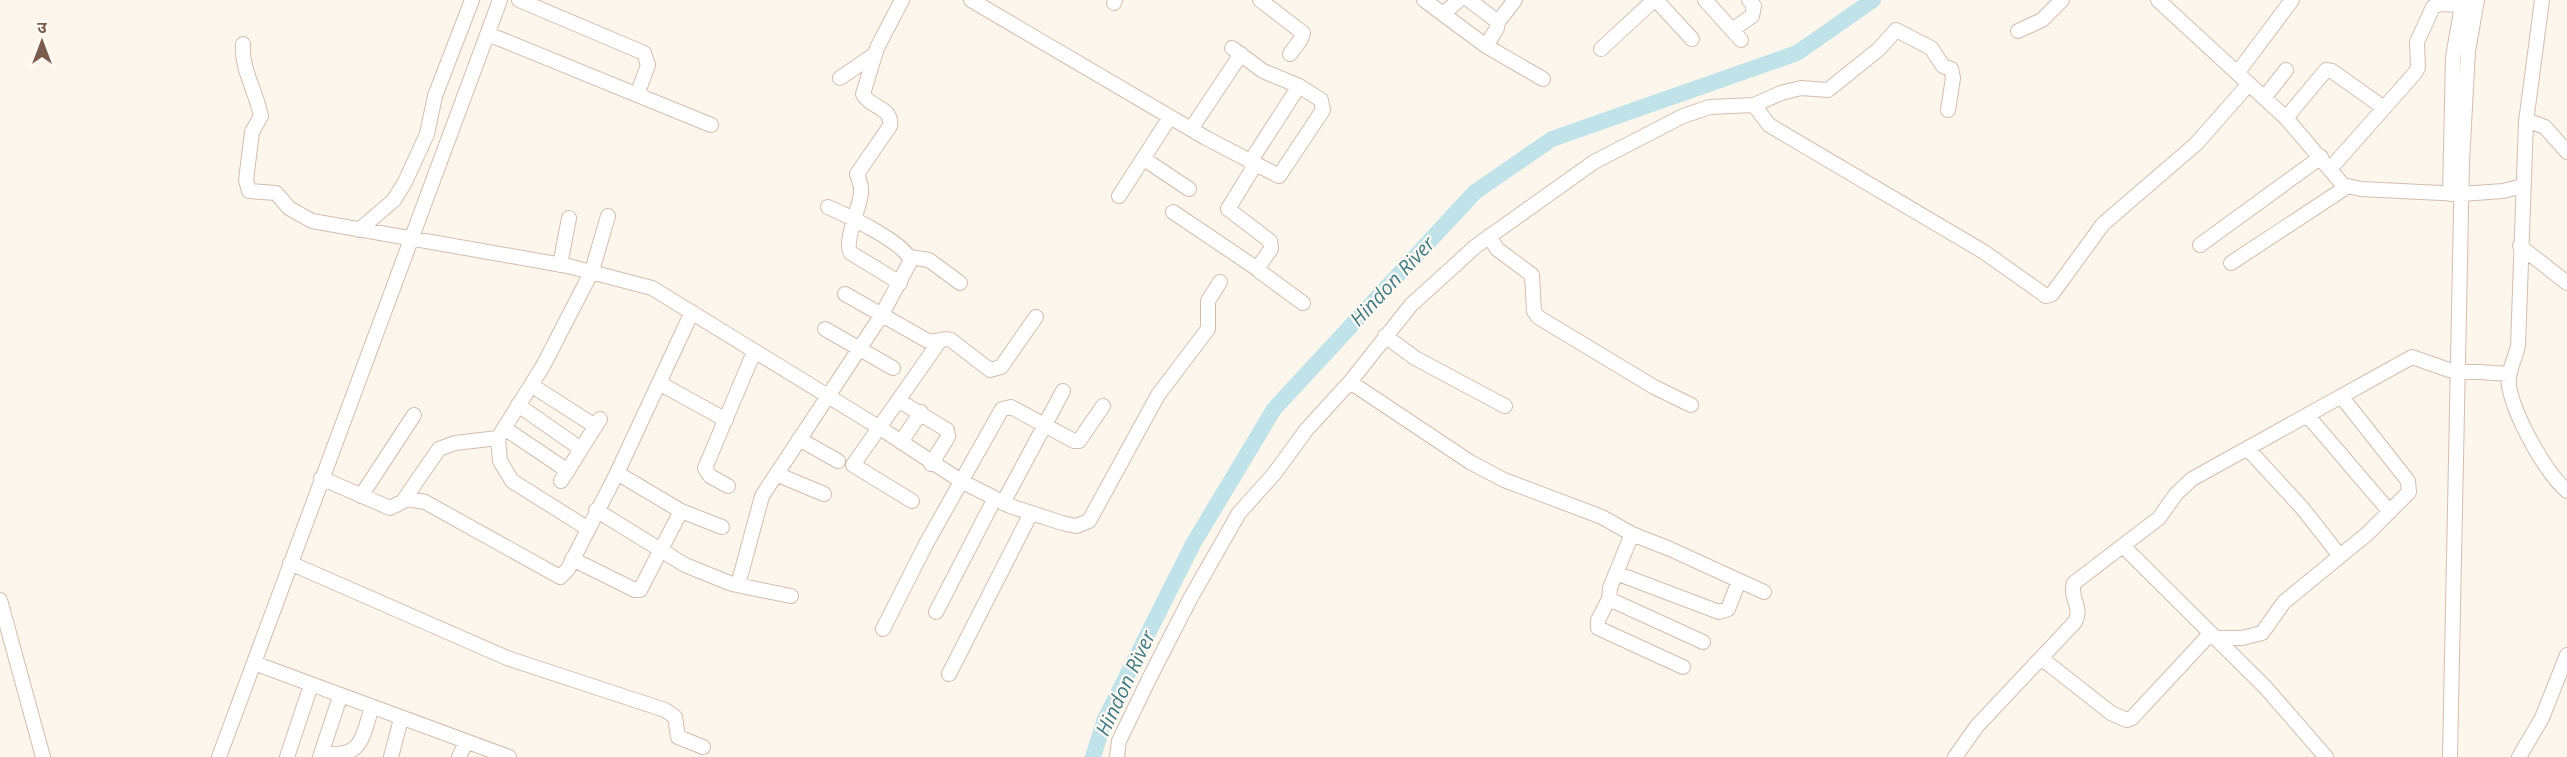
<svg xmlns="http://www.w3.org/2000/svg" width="2567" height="757" font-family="'Open Sans','Noto Sans Devanagari',sans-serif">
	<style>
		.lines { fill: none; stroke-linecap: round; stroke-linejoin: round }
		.river { stroke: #bfe3e8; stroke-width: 16 }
		.minor-casing { stroke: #d1beb0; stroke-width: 16 }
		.minor { stroke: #fff; stroke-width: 14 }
		.labels { text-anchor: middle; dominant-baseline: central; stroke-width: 4.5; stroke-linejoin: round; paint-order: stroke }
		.water-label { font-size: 20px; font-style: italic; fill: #437c86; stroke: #fffaf3 }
	</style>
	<rect width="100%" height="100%" fill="#fdf6ec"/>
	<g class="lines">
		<path class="river" d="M1093,757l12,-38 88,-175 81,-135 201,-217 77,-53 245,-86 76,-53"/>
		<g class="minor-casing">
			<path id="minor" d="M519,0l125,53 4,12 -11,30
				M971,0l235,138 73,38 44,-66 -2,-10 -22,-14 -36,-15 -31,-23
				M1260,0l43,33 -2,6 -11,15
				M1424,0l62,46 57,33
				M1469,0l29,22 -1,6 -11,18
				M1656,0l36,39
				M1705,0l36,40
				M2158,0l128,118 57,67 18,4 100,5 42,-3 20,-5
				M2542,0l-16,122 -8,224c-3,13 -11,27 -9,40 5,29 35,85 58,105
				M1114,3l1,-3
				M1443,14l16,-14
				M1498,22l17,-22
				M1732,30l20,-14 2,-10 -5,-6
				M2018,31l24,-11 20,-20
				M488,34l223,91
				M243,44c-2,25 13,47 18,72l-9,16 -6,48 3,11 27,2 13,15 23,13 256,45 84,22 228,140 81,53 49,25 52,17 14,3 13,-5 69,-126 50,-66v-28l12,-19
				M1601,49l53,-49
				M2238,72l54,-72
				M840,78l35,-24
				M2264,98l22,-28
				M1754,105l15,20 215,127 62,44 6,-2 51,-70 93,-80 52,-59
				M2286,118l40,-48 6,1 52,37
				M2526,120l19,7 22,25
				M1191,129l50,-75
				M1144,159l45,30
				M1250,162l49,-76
				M1255,165l-27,44 42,32 1,8 -12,17v5l44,32
				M2330,169l85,-96 3,-5 -1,-26 16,-35 6,-3 23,1
				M2450,194l3,-137 10,-57
				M1119,196l51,-79
				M1173,212l86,58
				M359,230l35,-30 11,-18 22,-48 8,-38 37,-96
				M1489,236l8,13 35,26 2,36 4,6 116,70 37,18
				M2200,245l121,-88
				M2520,246l47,37
				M910,257l19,3 31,23
				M2231,263l117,-77
				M560,265l9,-47
				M900,283l-49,-30c-8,-9 9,-46 10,-60 1,-7 -2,-13 -4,-19l33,-48c3,-19 -20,-18 -27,-32l14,-46 25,-48
				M845,294l81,46c10,4 16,-3 25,0l39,30 11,-3 35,-50
				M825,329l68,39
				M1385,336l30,22 90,48
				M1350,382l120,80 34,18 98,37 30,17 38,15 94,43
				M659,383l67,37
				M531,385l64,41
				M898,400l49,30 1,7 -17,27
				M518,405l63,44
				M2307,415l83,97
				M504,428l64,43
				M799,439l39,22
				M901,442l20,-30
				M2248,449l55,60 37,47
				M617,473l64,38 41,16
				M776,474l48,20
				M321,478l69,30 18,-9 17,3 135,75 8,-8 49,-96 75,-161
				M561,481l39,-62
				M728,486l-18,-10 -5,-8 49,-116
				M361,496l53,-81
				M403,501l36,-52 16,-6 43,-5
				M912,501l-59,-36 86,-123
				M1003,503l60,-112
				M596,510l89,55 47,19 59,12
				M587,528l-75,-47 -12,-20 -2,-23 45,-72 49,-95 16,-55
				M1632,534l-22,54 -1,11 94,43
				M2123,546l143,142 60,69
				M572,559l63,31h5l41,-79
				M290,563l217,95 158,52 10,7 3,20 25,10
				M1616,573l103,39 9,-3 11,-28
				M738,585l24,-89 119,-180 29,-54c1,-17 -66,-48 -82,-55
				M1609,599l-11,21v8l85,39
				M0,600l43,157
				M936,612l59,-114
				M883,629l43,-85 76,-135 9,-2 63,34h5l24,-35
				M2214,638h28l20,-5 22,-31 83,-68 42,-42 -1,-11 -67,-85
				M2041,658l70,55 16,7 5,-2 78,-84
				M254,663l255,94
				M949,674l82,-161
				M321,754c42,3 40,-13 51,-47
				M219,757l281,-757
				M287,757l24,-72
				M320,757l20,-60
				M391,757l10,-38
				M459,757l7,-15
				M1117,757l2,-16 30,-62 41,-80 49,-86 35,-39 33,-45 43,-47 61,-77 65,-59 118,-84 89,-46 27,-9 44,-2 27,-12 20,-5 27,2 51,-41 17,-19 35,18 12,18 8,3 2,9 -5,32
				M1955,757l22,-31 98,-104c8,-15 -6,-24 -1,-39l85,-65 17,-24 16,-15 220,-122 37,13 60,4
				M2450,757l12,-595 6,-111 9,-51
				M2519,757l23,-39 25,-63"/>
		</g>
		<use href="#minor" class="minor"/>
	</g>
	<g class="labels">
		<g class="water-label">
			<text transform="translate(1392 281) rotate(-47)">Hindon River</text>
			<text transform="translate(1125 683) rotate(-65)">Hindon River</text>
		</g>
	</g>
	<g transform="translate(42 42)" stroke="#fffaf3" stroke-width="4.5" paint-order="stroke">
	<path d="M0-4.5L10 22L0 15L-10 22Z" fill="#7a5c4d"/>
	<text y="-9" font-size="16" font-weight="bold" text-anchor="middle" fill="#7a5c4d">उ</text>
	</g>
</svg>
